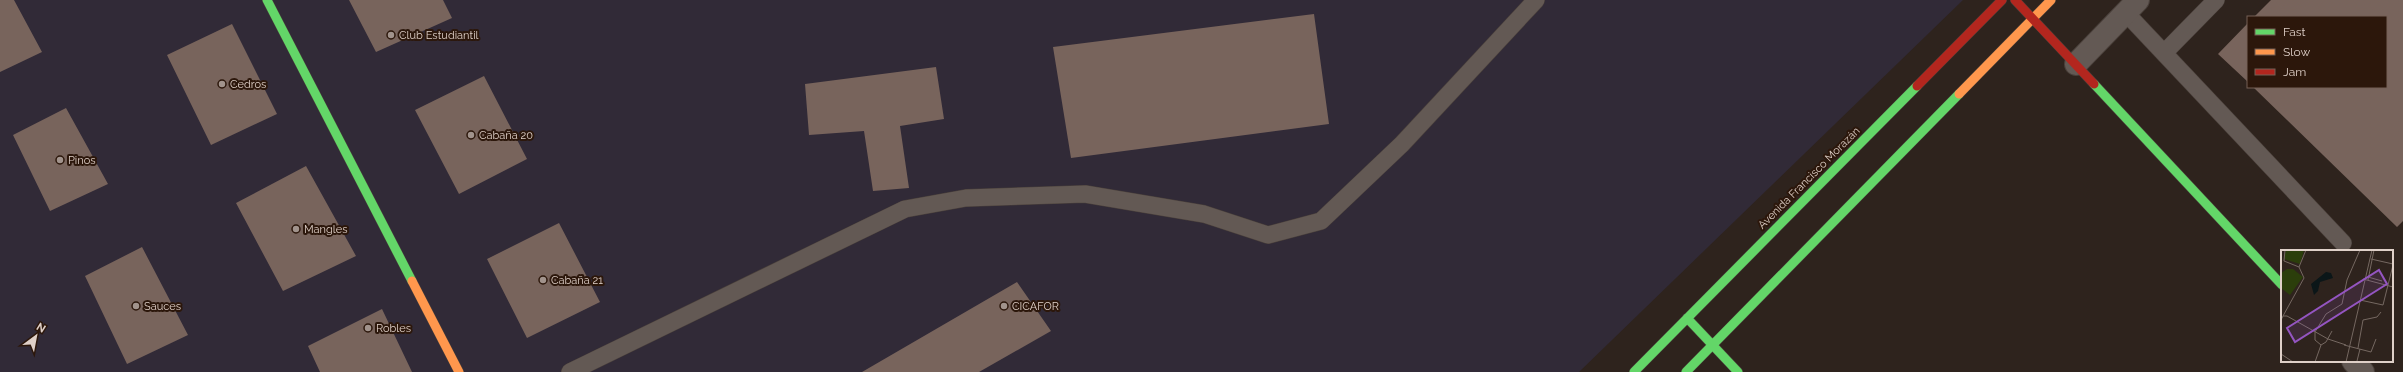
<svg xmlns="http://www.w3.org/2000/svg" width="2403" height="372" font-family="Raleway,sans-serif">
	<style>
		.education { fill: #312a37 }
		.building { fill: #78645c }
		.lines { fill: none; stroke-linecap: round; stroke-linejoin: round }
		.lane-casing { stroke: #4a403b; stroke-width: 18 }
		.street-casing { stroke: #4a403b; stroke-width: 24 }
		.fast-casing { stroke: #4a403b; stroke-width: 10 }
		.slow-casing { stroke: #4a403b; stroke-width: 10 }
		.jam-casing { stroke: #4a403b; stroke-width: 10 }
		.lane { stroke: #635954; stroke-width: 17 }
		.street { stroke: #635954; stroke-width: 22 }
		.fast { stroke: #63d668; stroke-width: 9 }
		.slow { stroke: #ff974d; stroke-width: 9 }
		.jam { stroke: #b3261e; stroke-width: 9 }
		.poi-dot { fill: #a1938c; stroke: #2c170b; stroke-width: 1.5 }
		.labels { text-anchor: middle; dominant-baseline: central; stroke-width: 4; stroke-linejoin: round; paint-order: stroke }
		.poi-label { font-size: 11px; fill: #dfd0c8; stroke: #2c170b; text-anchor: start }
		.street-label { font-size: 11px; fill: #dfd0c8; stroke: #2c170b }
		.inset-road { fill: none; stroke: #756861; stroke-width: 1 }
		.view { fill: #9455c1; fill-opacity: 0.15; stroke: #9455c1; stroke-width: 2 }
		.inset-edge { fill: none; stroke: #dfd0c8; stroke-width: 2 }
	</style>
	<rect width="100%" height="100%" fill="#2e231d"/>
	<path class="education" d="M0,0h1963l-384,372h-1579z"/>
	<path class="building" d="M0,0h14l28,52 -42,20z
		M349,0h94l9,18 -76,34z
		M2271,0h132v221l-6,6 -144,-140h133v-70h-132z
		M1314,14l15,110 -258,34 -18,-111z
		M2248,23v59l-30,-28z
		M232,24l45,90 -66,31 -44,-90z
		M936,67l8,52 -44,7 9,62 -36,3 -9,-60 -55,4 -4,-51z
		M484,76l43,83 -68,35 -44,-84z
		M66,108l42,76 -58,27 -37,-76z
		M306,166l50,90 -73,35 -47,-88z
		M559,223l41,79 -73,36 -40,-79z
		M142,247l46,88 -61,29 -42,-88z
		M1017,282l34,49 -72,41h-117z
		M382,309l30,63h-92l-12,-26z"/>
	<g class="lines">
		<g class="lane-casing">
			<path id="lane" d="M2126,13l217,230
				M2164,53l52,-53
				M570,372l335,-163 61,-11 119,-4 119,20 64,21 53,-14 81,-77 134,-144"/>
		</g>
		<g class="street-casing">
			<path id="street" d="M2076,64l62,-64
				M2353,361l10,11"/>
		</g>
		<g class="fast-casing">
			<path id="fast" d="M267,0l145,281
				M2094,84l188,201
				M1687,318l51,54
				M1634,372l283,-286
				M1686,372l273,-278"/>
		</g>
		<g class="slow-casing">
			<path id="slow" d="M1959,94l92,-94
				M412,281l47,91"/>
		</g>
		<g class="jam-casing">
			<path id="jam" d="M2015,0l79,84
				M1917,86l85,-86"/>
		</g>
		<use href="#lane" class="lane"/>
		<use href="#street" class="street"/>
		<use href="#fast" class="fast"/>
		<use href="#slow" class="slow"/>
		<use href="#jam" class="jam"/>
	</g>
	<g class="poi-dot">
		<circle cx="391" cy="35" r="4"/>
		<circle cx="222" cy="84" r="4"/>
		<circle cx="471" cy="135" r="4"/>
		<circle cx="60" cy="160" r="4"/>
		<circle cx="296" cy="229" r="4"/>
		<circle cx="543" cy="280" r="4"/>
		<circle cx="136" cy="306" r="4"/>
		<circle cx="1004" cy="306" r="4"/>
		<circle cx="368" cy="328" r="4"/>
	</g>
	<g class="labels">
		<g class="poi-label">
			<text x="399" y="35">Club Estudiantil</text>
			<text x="230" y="84">Cedros</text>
			<text x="479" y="135">Cabaña 20</text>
			<text x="68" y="160">Pinos</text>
			<text x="304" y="229">Mangles</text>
			<text x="551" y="280">Cabaña 21</text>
			<text x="144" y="306">Sauces</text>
			<text x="1012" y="306">CICAFOR</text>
			<text x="376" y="328">Robles</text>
		</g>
		<g class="street-label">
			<text transform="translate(1809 178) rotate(-45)">Avenida Francisco Morazán</text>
		</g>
	</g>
	<g transform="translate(2281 250)">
		<rect width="112" height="112" fill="#2e231d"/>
		<path d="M5,0h18l-4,14 -16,-5zM6,19h6l10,8 -13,18 -9,-7v-15z" fill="#2b3e0b"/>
		<path d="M45,22l5,1 2,5 -13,4 -2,9 -4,4 -3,-11z" fill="#0b1618"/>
		<path class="inset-road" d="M90,9l22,5M18,17l7,-17M87,27l14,4M82,29l30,8M87,30l6,-30M79,50l23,5 10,-40M2,66l21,-38 -5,-11 -15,-6 1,-11M0,70l2,-4h4l41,23 18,6M40,95l-6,-5v-8l11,-18 16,-10 5,-24 13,-30M40,95l5,-3 6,-11M63,95l27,7 5,-13M77,98l5,-28 14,-3 4,-5M0,104l12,8M76,111l3,-12M34,112l6,-17M65,112l26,-112"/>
		<path class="view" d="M98,20l8,14 -92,58 -8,-14z"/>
		<rect width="112" height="112" class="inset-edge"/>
	</g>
	<rect x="2247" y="16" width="140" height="72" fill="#2c170b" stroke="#746157"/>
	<rect x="2255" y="29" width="20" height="6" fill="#63d668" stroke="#746157"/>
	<text x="2283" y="36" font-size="12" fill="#dfd0c8">Fast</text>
	<rect x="2255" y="49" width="20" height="6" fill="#ff974d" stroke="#746157"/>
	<text x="2283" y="56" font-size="12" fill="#dfd0c8">Slow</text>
	<rect x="2255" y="69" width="20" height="6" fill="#b3261e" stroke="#746157"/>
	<text x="2283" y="76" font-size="12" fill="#dfd0c8">Jam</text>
	<g transform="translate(36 336) rotate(32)" stroke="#2c170b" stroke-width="3" paint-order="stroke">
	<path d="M0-3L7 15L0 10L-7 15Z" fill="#dfd0c8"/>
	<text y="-6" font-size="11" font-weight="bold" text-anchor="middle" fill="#dfd0c8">N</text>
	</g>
</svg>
